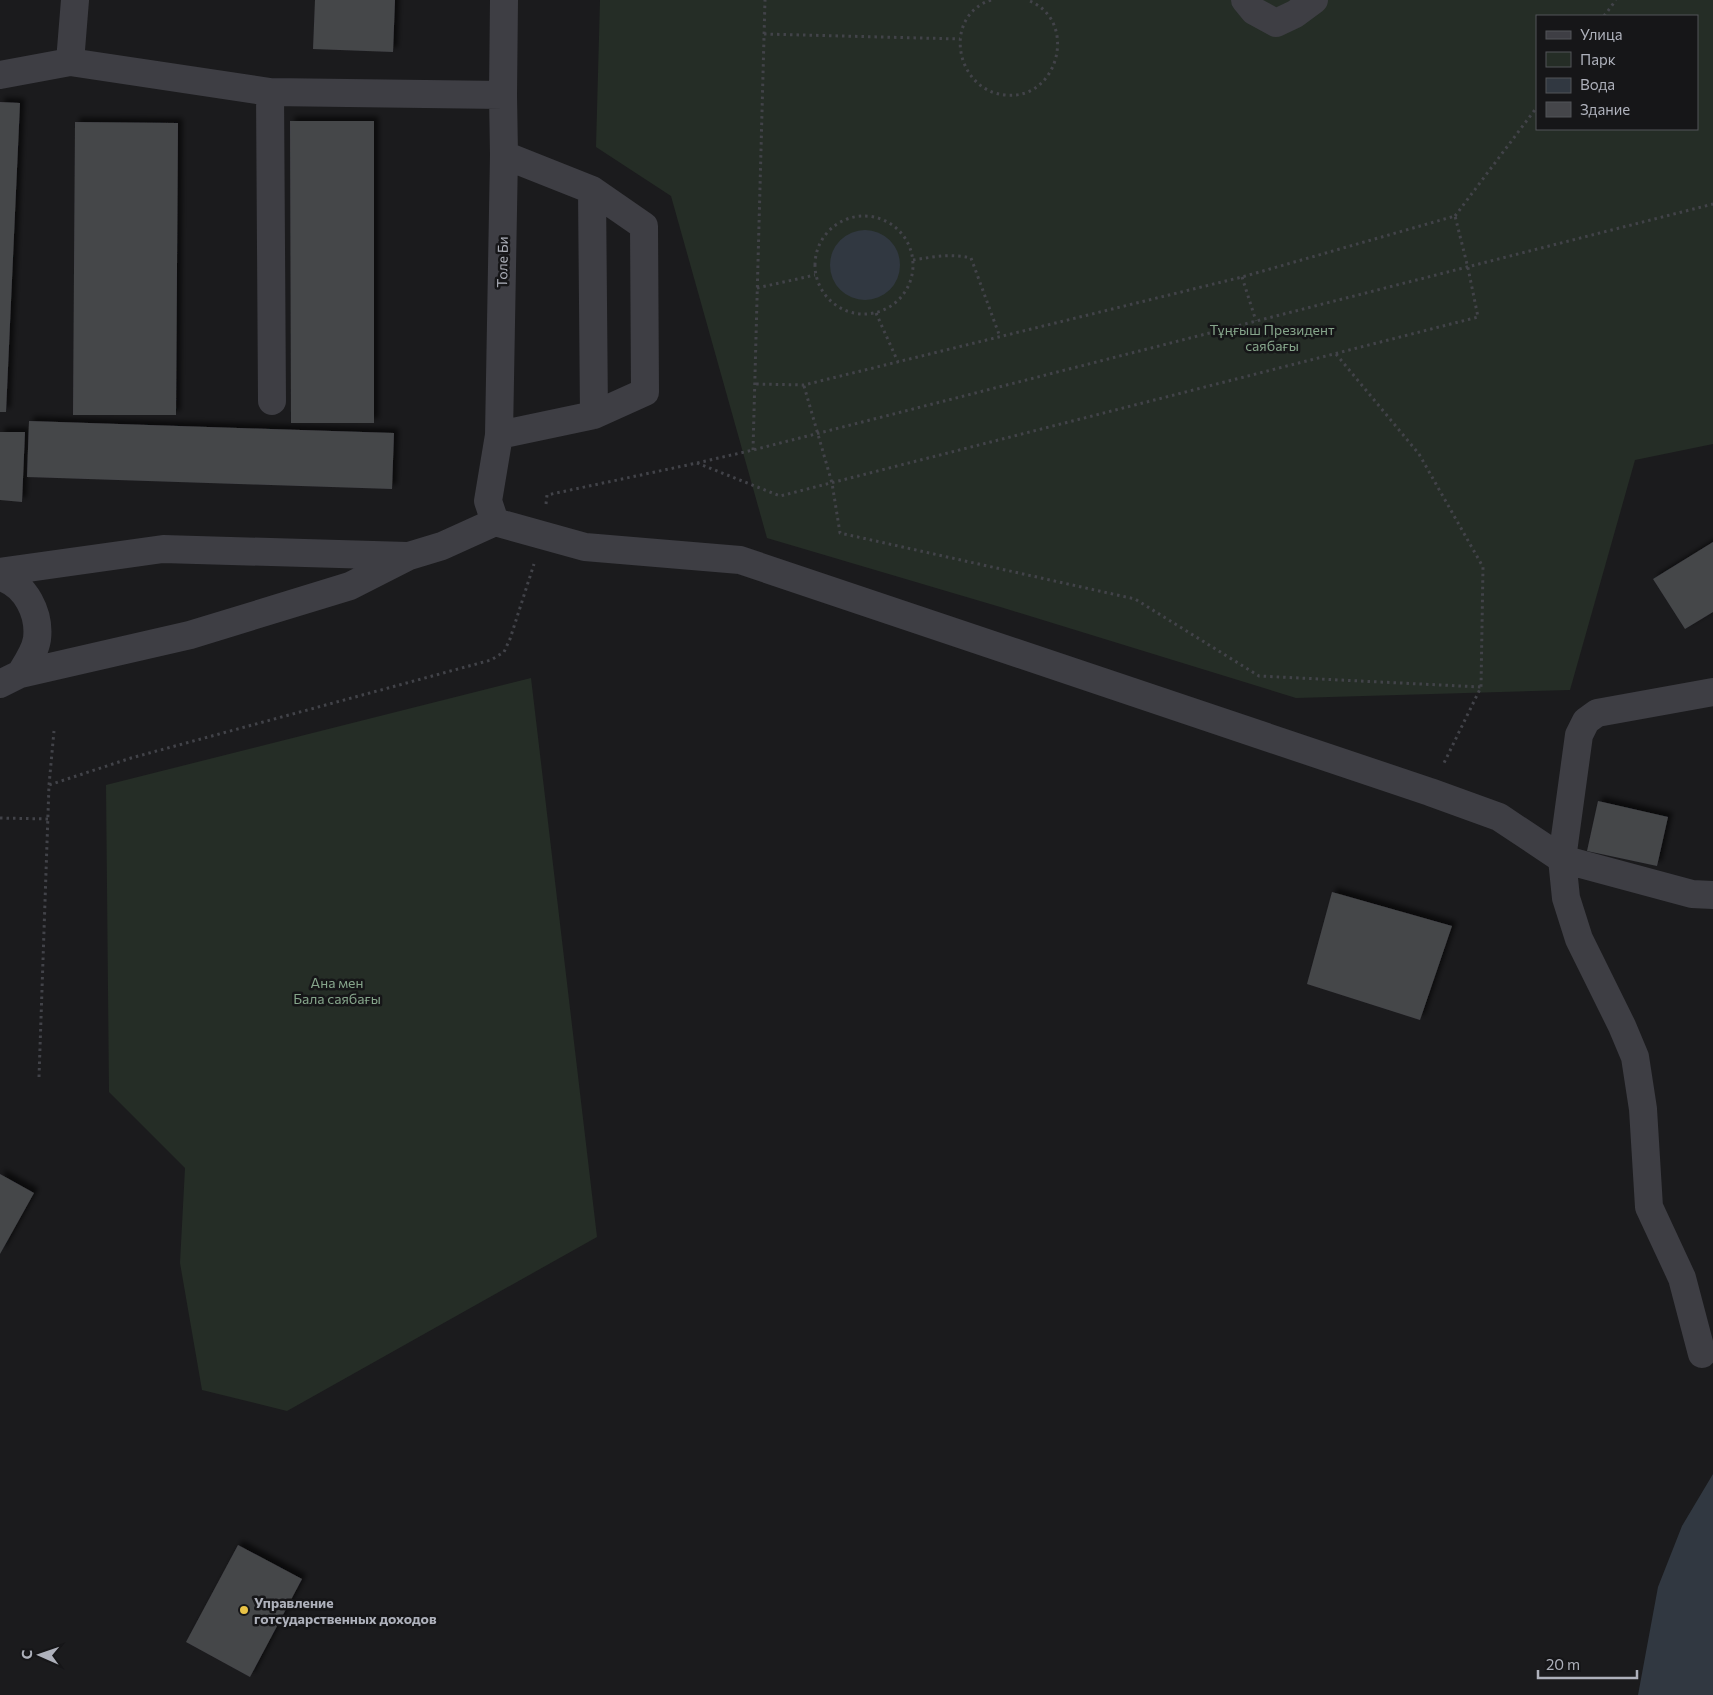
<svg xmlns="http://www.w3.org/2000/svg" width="1713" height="1695" font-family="Commissioner,sans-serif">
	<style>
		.green { fill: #252d26; fill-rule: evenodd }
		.water { fill: #313841 }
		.building { fill: #45464a; filter: url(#shadow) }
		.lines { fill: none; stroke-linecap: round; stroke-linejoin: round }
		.path { stroke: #424349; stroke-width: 3; stroke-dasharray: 2.5 4; stroke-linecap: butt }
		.street { stroke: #3e3e44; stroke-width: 28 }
		.poi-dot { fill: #e9c346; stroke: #161618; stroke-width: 2 }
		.labels { text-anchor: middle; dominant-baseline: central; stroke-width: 5; stroke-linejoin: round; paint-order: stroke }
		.street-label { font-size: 14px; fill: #aeb1bb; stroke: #161618 }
		.park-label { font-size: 14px; fill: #86a58b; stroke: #161618 }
		.poi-label { font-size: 14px; font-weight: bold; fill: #aeb1bb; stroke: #161618; text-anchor: start }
	</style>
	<defs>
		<filter id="shadow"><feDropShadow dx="4.5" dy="-4.5" stdDeviation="2.5" flood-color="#0009"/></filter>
	</defs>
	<rect width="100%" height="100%" fill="#1b1b1d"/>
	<path class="green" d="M600,0h1113v444l-78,16 -65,230 -274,8 -289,-89 -240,-71 -96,-342 -75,-49zM1537,16h160v113h-160z
		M531,678l66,559 -310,174 -85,-21 -22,-127 5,-95 -76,-76 -3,-307z"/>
	<path class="water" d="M830 265a35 35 0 1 1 70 0a35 35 0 1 1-70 0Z
		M1713,1474v221h-75l20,-108 24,-61z"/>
	<path class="building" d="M315,0h80l-2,52 -80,-3z
		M0,102l20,1 -14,309h-6z
		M290,121h84v302h-83z
		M75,122l103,1 -2,292h-103z
		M29,421l365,12 -2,56 -365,-12z
		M0,432h25l-3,70 -22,-2z
		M1713,542v70l-28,17 -32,-50z
		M1598,801l70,16 -11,49 -70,-15z
		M1332,892l120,34 -32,94 -113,-36z
		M0,1174l34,19 -34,61z
		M238,1545l64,34 -52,98 -64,-35z"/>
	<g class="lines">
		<path class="path" d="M991,0c-49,16 -36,90 14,95 55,6 74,-77 22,-95
			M1604,16l12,-16
			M764,34l196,5
			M815 265a49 49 0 1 1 98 0a49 49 0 1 1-98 0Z
			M1455,216l82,-109
			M913,260c20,-3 38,-7 58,-2l29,79
			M1242,277l14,44
			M757,288l58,-13
			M876,313l22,49
			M1336,354l83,100 64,113 -2,120 -38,78
			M804,386l28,97 8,50 295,66 124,77 222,11
			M753,450l12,-450
			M697,463l83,33 698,-179 -10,-49 -13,-52 -213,61 -438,108 -49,-1
			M546,504l1,-9 150,-32 56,-13 960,-246
			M49,785l5,-54
			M0,818l48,1
			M39,1077l10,-292 82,-27 360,-98 13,-8 6,-13 24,-75"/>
		<path class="street" d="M1245,0l9,11 22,12 19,-9 19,-14
			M70,62l5,-62
			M0,75l70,-13 200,30 233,3
			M270,92l2,309
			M592,190l2,225
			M499,435l95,-20 51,-23 -1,-166 -52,-36 -88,-35
			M495,522l90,25 155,13 690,232 69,25 63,42 130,35 21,1
			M495,522l-7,-21 11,-66 5,-280 -1,-60 1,-95
			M0,572l163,-23 244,7
			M0,577c26,7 40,37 37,62 -2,13 -10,24 -17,35
			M0,684l20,-10 170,-39 160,-49 59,-30 33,-10 53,-24
			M1702,1354l-20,-76 -33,-71 -6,-98 -8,-52 -13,-31 -43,-87 -13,-41 -4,-39 17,-124 7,-14 11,-8 116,-21"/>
	</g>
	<circle class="poi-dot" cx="244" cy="1610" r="5"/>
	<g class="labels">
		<g class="street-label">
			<text transform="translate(502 262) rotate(-89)">Толе Би</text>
		</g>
		<g class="park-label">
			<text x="1272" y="329">Тұңғыш Президент<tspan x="1272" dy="16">саябағы</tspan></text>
			<text x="337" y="982">Ана мен<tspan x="337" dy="16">Бала саябағы</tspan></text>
		</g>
		<g class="poi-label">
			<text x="254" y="1602">Управление<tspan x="254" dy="16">готсударственных доходов</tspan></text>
		</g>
	</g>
	<rect x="1536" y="15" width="162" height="115" fill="#161618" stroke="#535459"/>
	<rect x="1546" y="31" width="25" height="8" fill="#3e3e44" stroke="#535459"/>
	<text x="1580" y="40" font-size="15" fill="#aeb1bb">Улица</text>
	<rect x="1546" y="52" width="25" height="15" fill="#252d26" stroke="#535459"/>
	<text x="1580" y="65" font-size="15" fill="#aeb1bb">Парк</text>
	<rect x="1546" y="78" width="25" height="15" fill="#313841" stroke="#535459"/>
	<text x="1580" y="90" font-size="15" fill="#aeb1bb">Вода</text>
	<rect x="1546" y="102" width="25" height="15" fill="#45464a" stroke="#535459"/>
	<text x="1580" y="115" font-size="15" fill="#aeb1bb">Здание</text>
	<g transform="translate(40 1655) rotate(272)" stroke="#161618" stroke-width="4" paint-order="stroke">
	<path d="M0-4L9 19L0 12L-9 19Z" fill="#aeb1bb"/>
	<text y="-8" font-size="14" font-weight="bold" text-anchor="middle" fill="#aeb1bb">С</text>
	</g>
	<path d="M1538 1670v8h99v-8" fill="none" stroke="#aeb1bb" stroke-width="2.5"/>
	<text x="1546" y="1670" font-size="15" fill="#aeb1bb" stroke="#161618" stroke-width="4" paint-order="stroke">20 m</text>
</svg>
